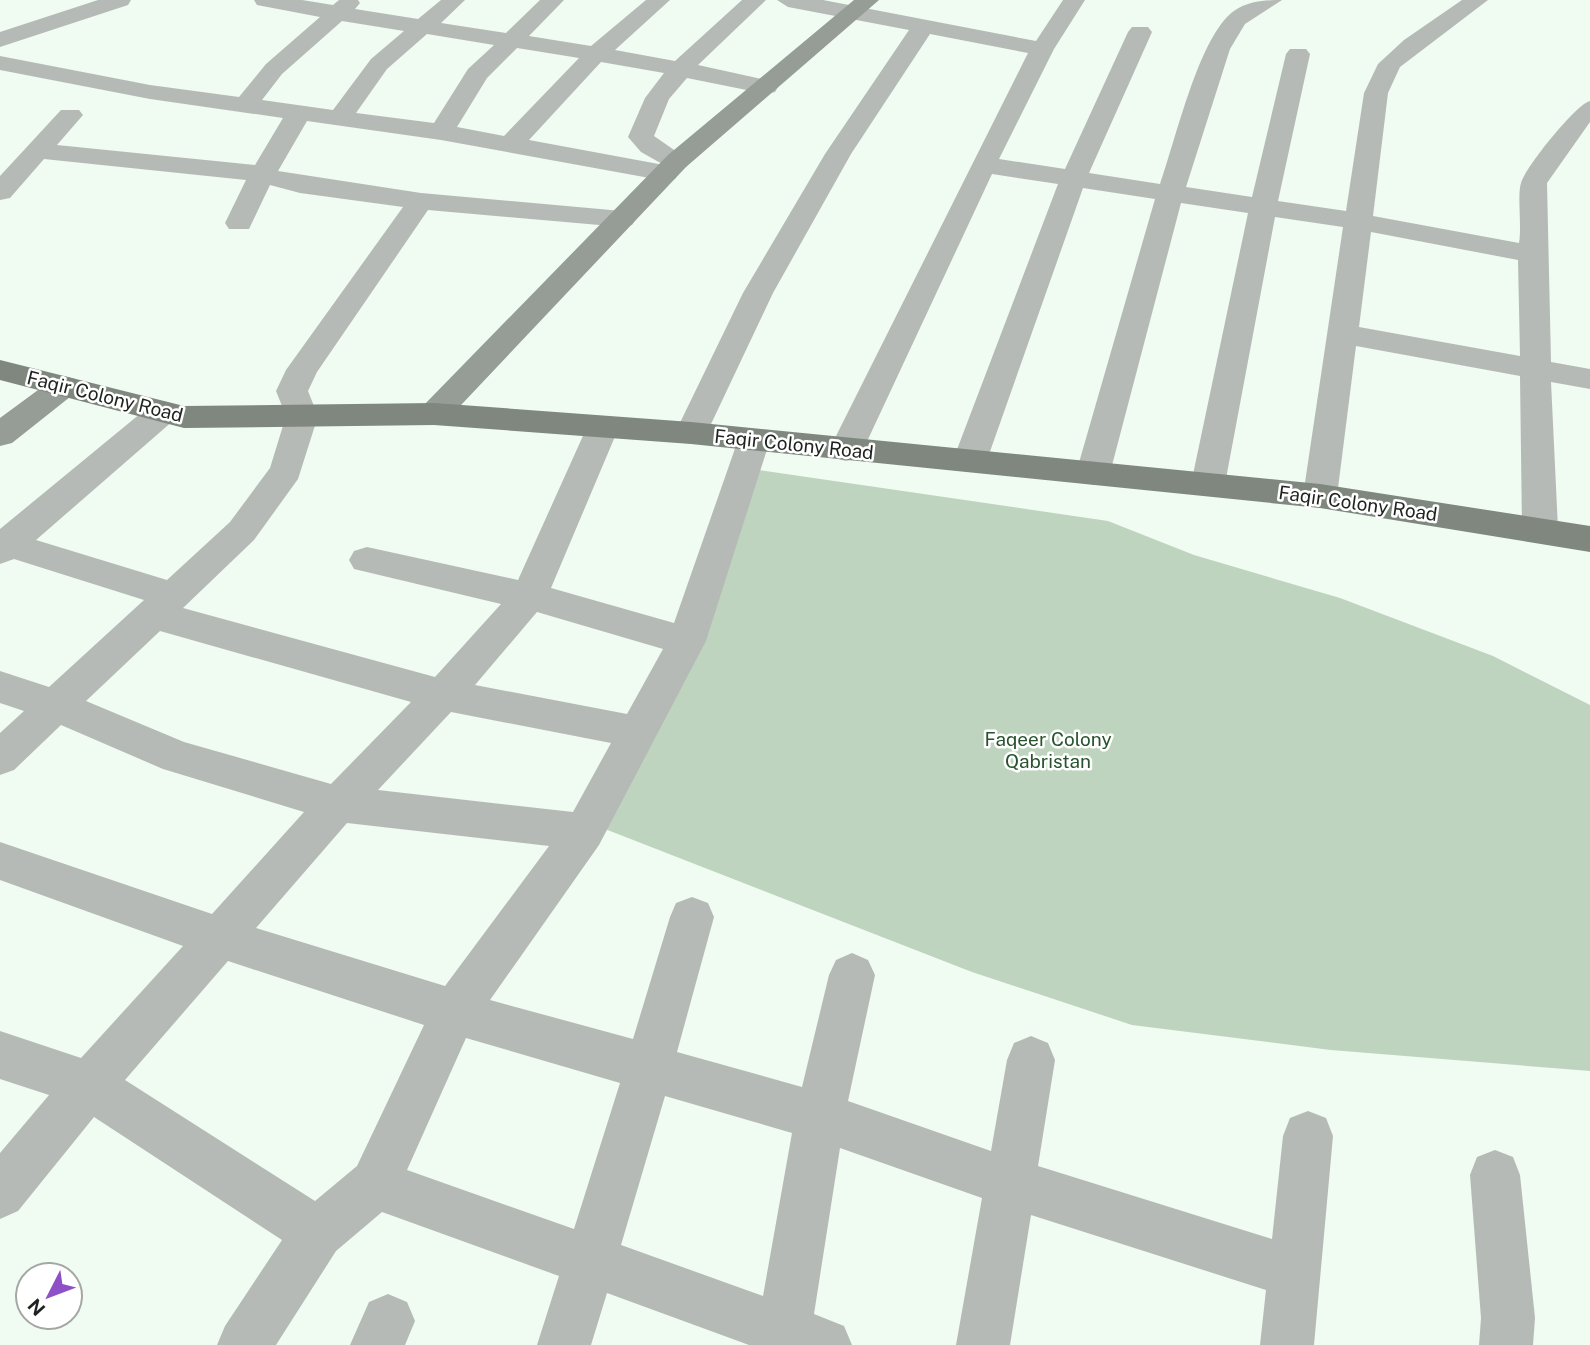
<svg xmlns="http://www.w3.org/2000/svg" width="1590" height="1345" font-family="'Public Sans',sans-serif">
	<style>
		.green { fill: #bed4bf }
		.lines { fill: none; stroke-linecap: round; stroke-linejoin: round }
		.street { fill: #b6bab6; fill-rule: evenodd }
		.secondary { fill: #969c96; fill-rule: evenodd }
		.primary { fill: #7f877f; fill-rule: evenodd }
		.labels { text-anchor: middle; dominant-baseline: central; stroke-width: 5; stroke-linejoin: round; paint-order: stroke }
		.street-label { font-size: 19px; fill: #1f231f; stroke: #fff }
		.park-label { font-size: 19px; fill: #27532d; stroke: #fff }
	</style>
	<rect width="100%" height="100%" fill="#f0fbf1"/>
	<path class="green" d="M759,470l349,51 86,34 146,43 153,58 97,49v366l-259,-21 -199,-25 -160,-53 -367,-143z"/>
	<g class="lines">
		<path class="street" d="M98,0h33l-3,5 -128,42v-15z
			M254,0h48l31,5 6,-5h19l2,3 -5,6 63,10 23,-19h24l-24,23 65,10 34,-33h24l-35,36 62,10 55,-46h24l-55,50 60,11 67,-61h24l-68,65 77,17 3,5 -3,5 -9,2 -79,-16 -18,21 -15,37 36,25 -4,6 -10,2 3,4 -4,6 -9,2 -225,-41 -134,-19 -29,50 143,22 201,18 10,2 4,6 -4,6 -10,2 -194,-17 -111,162 -9,19 10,25 -20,63 -44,61 -71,68 252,69 66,-73 -147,-35 -5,-9 5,-9 13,-4 151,33 69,-153 4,-8 12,-3 12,3 4,8 -68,161 123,35 64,-183 4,-8 12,-3 12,3 4,8 -64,201 -107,204 -109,155 143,39 37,-122 6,-14 16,-6 16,6 6,14 -37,135 125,35 27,-112 7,-15 16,-7 16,7 7,15 -27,126 143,50 16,-91 7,-17 17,-7 17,7 7,17 -17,106 234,73 11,-103 7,-18 18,-7 18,7 7,18 -19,209h-54l6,-55 -235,-75 -21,130h-54l26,-147 -142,-50 -26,166 30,12 8,19h-103l-142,-52 -16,52h-54l22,-69 -177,-64 -46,39 -60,94h-59l8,-19 57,-86 -188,-123 -76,94 -18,8v-66l49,-58 -49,-16v-48l81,27 102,-112 -183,-66v-38l212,72 92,-102 -141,-43 -102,-44 -47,45 -14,5v-42l24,-22 -24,-8v-32l49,16 95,-87 -130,-41 -14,5v-35l152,-125 11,-3 11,3 5,8 -5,8 -138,120 131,40 63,-58 40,-54 16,-52 -10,-25 10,-21 117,-163 -103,-14 -30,-8 -21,44h-20l-4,-6 21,-43 -202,-21 -34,39 -10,2v-24l61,-66h18l4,5 -26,30 198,20 28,-47 -133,-19 -150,-29v-14l150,29 89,12 27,-33 54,-47 -63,-12zM342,21l62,10 -33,28 -38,51 -71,-10 20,-26zM427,34l67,11 -26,24 -34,54 -78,-10 31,-44zM517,48l62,10 -75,78 -47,-9 30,-49zM601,62l63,11 -19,25 -17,39 13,15 23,13 -135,-25zM537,612l126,37 -36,65 -152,-29zM160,631l251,71 -80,82 -147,-42 -98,-41zM451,712l160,31 -38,69 -195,-22zM347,823l202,23 -104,140 -189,-58zM228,961l196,64 -67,141 -42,35 -190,-121zM466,1038l154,45 -46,146 -167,-59zM665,1096l127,37 -29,163 -142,-51z
			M777,0h46l213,41 27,-41h22l-31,49 -55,110 66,10 63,-137 4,-5h16l4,5 -63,141 71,11c16,-46 36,-134 67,-167 15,-16 35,-17 55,-17l-37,24 -15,25 -44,138 66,10 34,-143 4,-5h16l4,5 -32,147 68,10 18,-118 14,-29 26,-24 58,-40h26l-88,67 -12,26 -15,123 146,27c3,-16 -2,-48 2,-60 4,-15 55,-79 69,-82v21l-43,61 4,179 39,7v20l-39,-7 7,147 -6,9 -12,4 -12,-4 -6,-9 -2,-153 -164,-30 -19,150 -5,9 -12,3 -12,-3 -5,-9 40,-269 -68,-10 -50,267 -5,8 -12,4 -12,-4 -5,-8 57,-271 -67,-10 -71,270 -5,8 -12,4 -12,-4 -5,-8 79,-274 -72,-11 -96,272 -5,8 -12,4 -12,-4 -5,-8 105,-276 -66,-10 -129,276 -5,8 -12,3 -12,-3 -5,-8 199,-397 -98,-19 -79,120 -78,139 -70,148 -12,3 -12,-3 -4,-8 68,-140 82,-139 84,-124 -121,-23zM1371,232l147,28 2,96 -161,-29z
			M1495,1150l18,7 7,18 15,143 -2,27h-54l2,-27 -11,-143 7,-18z
			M388,1294l19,8 8,19 -10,24h-55l19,-43z"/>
		<path class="secondary" d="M854,0h25l-193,167 -241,255 -11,3 -11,-3 -5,-8 5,-8 245,-251z
			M64,376l11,3 5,7 -5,7 -63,50 -12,3v-28l53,-39z"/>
		<path class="primary" d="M0,360l184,46 250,-3 257,19 629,62 270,42v26l-270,-44 -629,-64 -257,-19 -250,3 -184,-48z"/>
	</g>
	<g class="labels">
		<g class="street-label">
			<text transform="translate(105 396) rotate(14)">Faqir Colony Road</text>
			<text transform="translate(794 444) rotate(6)">Faqir Colony Road</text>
			<text transform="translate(1358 503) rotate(8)">Faqir Colony Road</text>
		</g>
		<g class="park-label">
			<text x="1048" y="739">Faqeer Colony<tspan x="1048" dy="22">Qabristan</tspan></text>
		</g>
	</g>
	<g transform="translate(49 1296) rotate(228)"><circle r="33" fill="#ffffff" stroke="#a5a7a5" stroke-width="2"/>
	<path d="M0-5L12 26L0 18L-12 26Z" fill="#8e50c6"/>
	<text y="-10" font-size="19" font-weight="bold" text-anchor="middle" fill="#1f231f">N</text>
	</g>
</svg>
